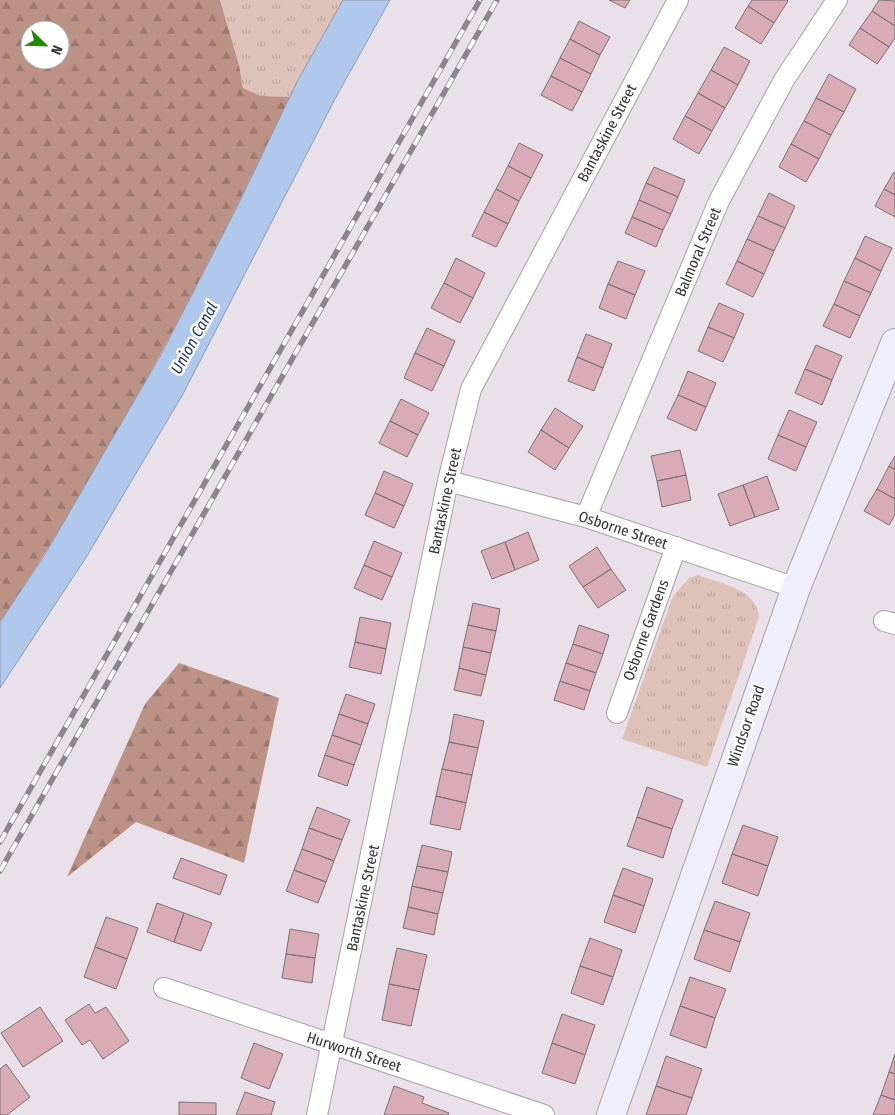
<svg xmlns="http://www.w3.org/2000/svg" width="895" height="1115" font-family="'Fira Sans Condensed',sans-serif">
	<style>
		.grass { fill: url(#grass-tufts) }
		.forest { fill: url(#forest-firs); fill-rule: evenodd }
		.water { fill: #b0c8eb; stroke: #8b9bb4 }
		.building { fill: #d9abb7; stroke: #7d7073 }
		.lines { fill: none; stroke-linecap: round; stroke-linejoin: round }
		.street-casing { stroke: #a89fa8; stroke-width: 22 }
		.secondary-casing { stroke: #a89fa8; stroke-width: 30 }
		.street { stroke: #fff; stroke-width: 20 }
		.secondary { stroke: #f0edfc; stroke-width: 28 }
		.rail-casing { stroke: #8c868c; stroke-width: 5.5 }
		.rail { stroke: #fff; stroke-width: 4; stroke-dasharray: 11; stroke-linecap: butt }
		.labels { text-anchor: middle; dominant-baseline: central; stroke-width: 5; stroke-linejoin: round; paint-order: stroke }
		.street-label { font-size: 15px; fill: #353135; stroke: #fff }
		.water-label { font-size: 16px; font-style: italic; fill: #15335f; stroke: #fff }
	</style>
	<defs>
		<pattern id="grass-tufts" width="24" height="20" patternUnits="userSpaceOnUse" patternTransform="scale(1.25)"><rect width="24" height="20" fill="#dec2b9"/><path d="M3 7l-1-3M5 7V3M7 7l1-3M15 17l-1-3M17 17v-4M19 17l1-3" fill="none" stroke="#bfa7a0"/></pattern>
		<pattern id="forest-firs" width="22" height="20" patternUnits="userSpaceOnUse" patternTransform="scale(1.25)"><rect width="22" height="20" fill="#bd9286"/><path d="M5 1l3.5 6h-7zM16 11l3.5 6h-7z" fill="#9a786e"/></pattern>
	</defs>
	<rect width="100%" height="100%" fill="#eae0e9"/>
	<path class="grass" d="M220,0h123l-53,97 -29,-1 -18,-8 -4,-23z
		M698,575c23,9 59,14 61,42l-52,150 -85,-28 51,-143 16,-18z"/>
	<path class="forest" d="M0,0h220l19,65 4,23 18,8 29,1c-86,180 -178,359 -290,525zM30,30h30v30h-30z
		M179,663l100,35 -35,165 -108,-41 -69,55 78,-173z"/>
	<path class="water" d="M343,0h47l-55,99 -152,295 -96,162 -87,132v-66l44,-66 118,-203 76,-148 60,-125z"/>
	<path class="building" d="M609,0h21l-5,8z
		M752,0h35l1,1 -14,22 -26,-17z
		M879,0l16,1v25l-23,-15z
		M748,6l26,17 -13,21 -26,-16z
		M872,11l23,15v12l-6,9 -29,-19z
		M579,21l31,16 -10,18 -30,-16z
		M860,28l29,19 -12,17 -28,-19z
		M570,39l30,16 -9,19 -31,-16z
		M724,47l26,14 -12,24 -27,-15z
		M560,58l31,16 -9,18 -31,-16z
		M711,70l27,15 -13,23 -27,-15z
		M829,74l27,15 -12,23 -28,-14z
		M551,76l31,16 -10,19 -31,-16z
		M698,93l27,15 -13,23 -27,-15z
		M816,98l28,14 -13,23 -27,-14z
		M685,116l27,15 -13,23 -26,-15z
		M804,121l27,14 -12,24 -28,-15z
		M519,143l24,12 -12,23 -23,-12z
		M791,144l28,15 -13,23 -27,-15z
		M508,166l23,12 -12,23 -23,-12z
		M654,167l31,13 -7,17 -32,-14z
		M894,172l1,1v22l-11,-6z
		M646,183l32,14 -7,17 -32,-14z
		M496,189l23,12 -11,23 -24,-12z
		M884,189l11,6v22l-20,-11z
		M769,193l26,13 -10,22 -27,-12z
		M639,200l32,14 -8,16 -31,-13z
		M484,212l24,12 -12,23 -24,-11z
		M758,216l27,12 -11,23 -27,-12z
		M632,217l31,13 -7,17 -31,-14z
		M865,236l27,12 -11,23 -26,-13z
		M747,239l27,12 -10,23 -27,-13z
		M456,258l29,15 -12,25 -29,-15z
		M855,258l26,13 -10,22 -27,-12z
		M618,261l27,10 -10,24 -27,-11z
		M737,261l27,13 -11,23 -27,-13z
		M844,281l27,12 -11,23 -26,-12z
		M444,283l29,15 -13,25 -29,-15z
		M608,284l27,11 -9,24 -27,-11z
		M719,303l25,11 -10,24 -26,-11z
		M834,304l26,12 -10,22 -27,-12z
		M708,327l26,11 -11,24 -25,-11z
		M427,328l28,13 -11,25 -29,-13z
		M586,334l26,10 -9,24 -26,-11z
		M816,345l26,11 -10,24 -27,-11z
		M415,353l29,13 -12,25 -28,-13z
		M577,357l26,11 -9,23 -26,-10z
		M805,369l27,11 -10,25 -27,-12z
		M688,371l28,12 -10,24 -28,-12z
		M678,395l28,12 -10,24 -29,-13z
		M401,399l28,14 -11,22 -28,-14z
		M555,408l28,18 -14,22 -28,-18z
		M789,410l28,12 -11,25 -28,-12z
		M390,421l28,14 -11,22 -28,-14z
		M541,430l28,18 -14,22 -27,-18z
		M778,435l28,12 -10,24 -28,-12z
		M680,450l6,25 -29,6 -6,-25z
		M895,456v14l-6,-4z
		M889,466l6,4v29l-18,-10z
		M384,471l29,13 -9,22 -29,-13z
		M686,475l5,25 -29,7 -5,-26z
		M767,476l12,33 -24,8 -12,-32z
		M743,485l12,32 -25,9 -12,-32z
		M877,489l18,10v16l-6,10 -25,-14z
		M375,493l29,13 -10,22 -29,-13z
		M528,532l11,28 -24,10 -10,-28z
		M374,541l28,12 -10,24 -28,-12z
		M505,542l10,28 -23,9 -11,-28z
		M597,547l14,22 -28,18 -14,-21z
		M364,565l28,12 -10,23 -28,-12z
		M611,569l15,21 -28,18 -15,-21z
		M473,603l27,6 -4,22 -28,-6z
		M360,617l31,6 -5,26 -31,-7z
		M468,625l28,6 -5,22 -28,-6z
		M579,625l30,10 -6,19 -30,-10z
		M355,642l31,7 -5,25 -32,-7z
		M573,644l30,10 -7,19 -30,-10z
		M463,647l28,6 -5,22 -27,-7z
		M566,663l30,10 -6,18 -30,-10z
		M459,668l27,7 -5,21 -27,-6z
		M560,681l30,10 -6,19 -30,-10z
		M346,694l29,10 -7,20 -29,-10z
		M339,714l29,10 -7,21 -29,-10z
		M454,714l30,7 -6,27 -29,-6z
		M332,735l29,10 -7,20 -29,-10z
		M449,742l29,6 -6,27 -30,-6z
		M325,755l29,10 -7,21 -29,-10z
		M442,769l30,6 -6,28 -30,-7z
		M647,787l36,13 -11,29 -35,-12z
		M436,796l30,7 -6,27 -30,-6z
		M317,807l33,13 -8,20 -33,-12z
		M637,817l35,12 -9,29 -36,-12z
		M743,825l35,12 -10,29 -36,-12z
		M309,828l33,12 -8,21 -32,-12z
		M422,845l30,7 -4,20 -31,-6z
		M302,849l32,12 -8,21 -32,-12z
		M732,854l36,12 -10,30 -36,-13z
		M181,858l46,17 -7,20 -47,-17z
		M417,866l31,6 -5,21 -31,-7z
		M623,868l30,11 -9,27 -31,-11z
		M294,870l32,12 -8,21 -32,-12z
		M412,886l31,7 -5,21 -30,-7z
		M613,895l31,11 -9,27 -31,-11z
		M715,901l35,12 -10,29 -36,-12z
		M157,903l27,10 -10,29 -27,-10z
		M408,907l30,7 -4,21 -31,-7z
		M184,913l28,10 -11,28 -27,-9z
		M106,917l32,11 -11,31 -32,-12z
		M290,929l29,5 -4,24 -29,-4z
		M704,930l36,12 -10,30 -36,-13z
		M590,938l32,12 -9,27 -33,-11z
		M95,947l32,12 -11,30 -32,-12z
		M397,948l30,7 -8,35 -30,-6z
		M286,954l29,4 -3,25 -30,-5z
		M580,966l33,11 -10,28 -32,-12z
		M690,977l36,12 -11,29 -35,-12z
		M389,984l30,6 -8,36 -29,-6z
		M89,1004l6,9 11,-6 23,34 -26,18 -13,-19 -8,5 -17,-25z
		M680,1006l35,12 -9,30 -36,-13z
		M40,1007l23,34 -40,26 -22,-34z
		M562,1014l33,11 -10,30 -33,-12z
		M254,1043l29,11 -14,35 -28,-11z
		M552,1043l33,12 -10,29 -33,-11z
		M895,1054v20l-6,-2z
		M666,1056l36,13 -10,29 -36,-12z
		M6,1064l24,33 -23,18h-7v-46z
		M889,1072l6,2v26l-14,-5z
		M394,1086l30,11 -2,6 27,10 -1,2h-64z
		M656,1086l36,12 -6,17h-40z
		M245,1092l30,10 -4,13h-35z
		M881,1095l14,5v15h-22z
		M179,1102l37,1v12h-37z"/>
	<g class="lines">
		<g class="street-casing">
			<path id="street" d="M448,481l138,36 210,71
				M586,517l133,-316 65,-121 53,-80
				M884,621l11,3
				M617,713l59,-166
				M164,988l380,127
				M317,1115l131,-634 23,-92 207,-389"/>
		</g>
		<g class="secondary-casing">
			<path id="secondary" d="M611,1115l185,-527 99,-245"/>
		</g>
		<use href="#street" class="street"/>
		<use href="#secondary" class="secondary"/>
		<g class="rail-casing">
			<path id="rail" d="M0,842l480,-842
				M0,871l497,-871"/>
		</g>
		<use href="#rail" class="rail"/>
	</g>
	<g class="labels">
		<g class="street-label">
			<text transform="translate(607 133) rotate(-62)">Bantaskine Street</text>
			<text transform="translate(698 252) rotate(-67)">Balmoral Street</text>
			<text transform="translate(445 501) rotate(-78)">Bantaskine Street</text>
			<text transform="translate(623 530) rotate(18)">Osborne Street</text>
			<text transform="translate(646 630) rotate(-70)">Osborne Gardens</text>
			<text transform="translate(746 726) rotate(-71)">Windsor Road</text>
			<text transform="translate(363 898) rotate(-78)">Bantaskine Street</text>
			<text transform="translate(354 1052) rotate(18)">Hurworth Street</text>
		</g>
		<g class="water-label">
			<text transform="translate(194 338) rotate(-61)">Union Canal</text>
		</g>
	</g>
	<g transform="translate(45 45) rotate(113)"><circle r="24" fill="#ffffff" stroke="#aeadae"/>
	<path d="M0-4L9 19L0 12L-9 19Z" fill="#208a03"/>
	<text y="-8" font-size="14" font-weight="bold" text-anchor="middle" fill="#353135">N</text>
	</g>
</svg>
